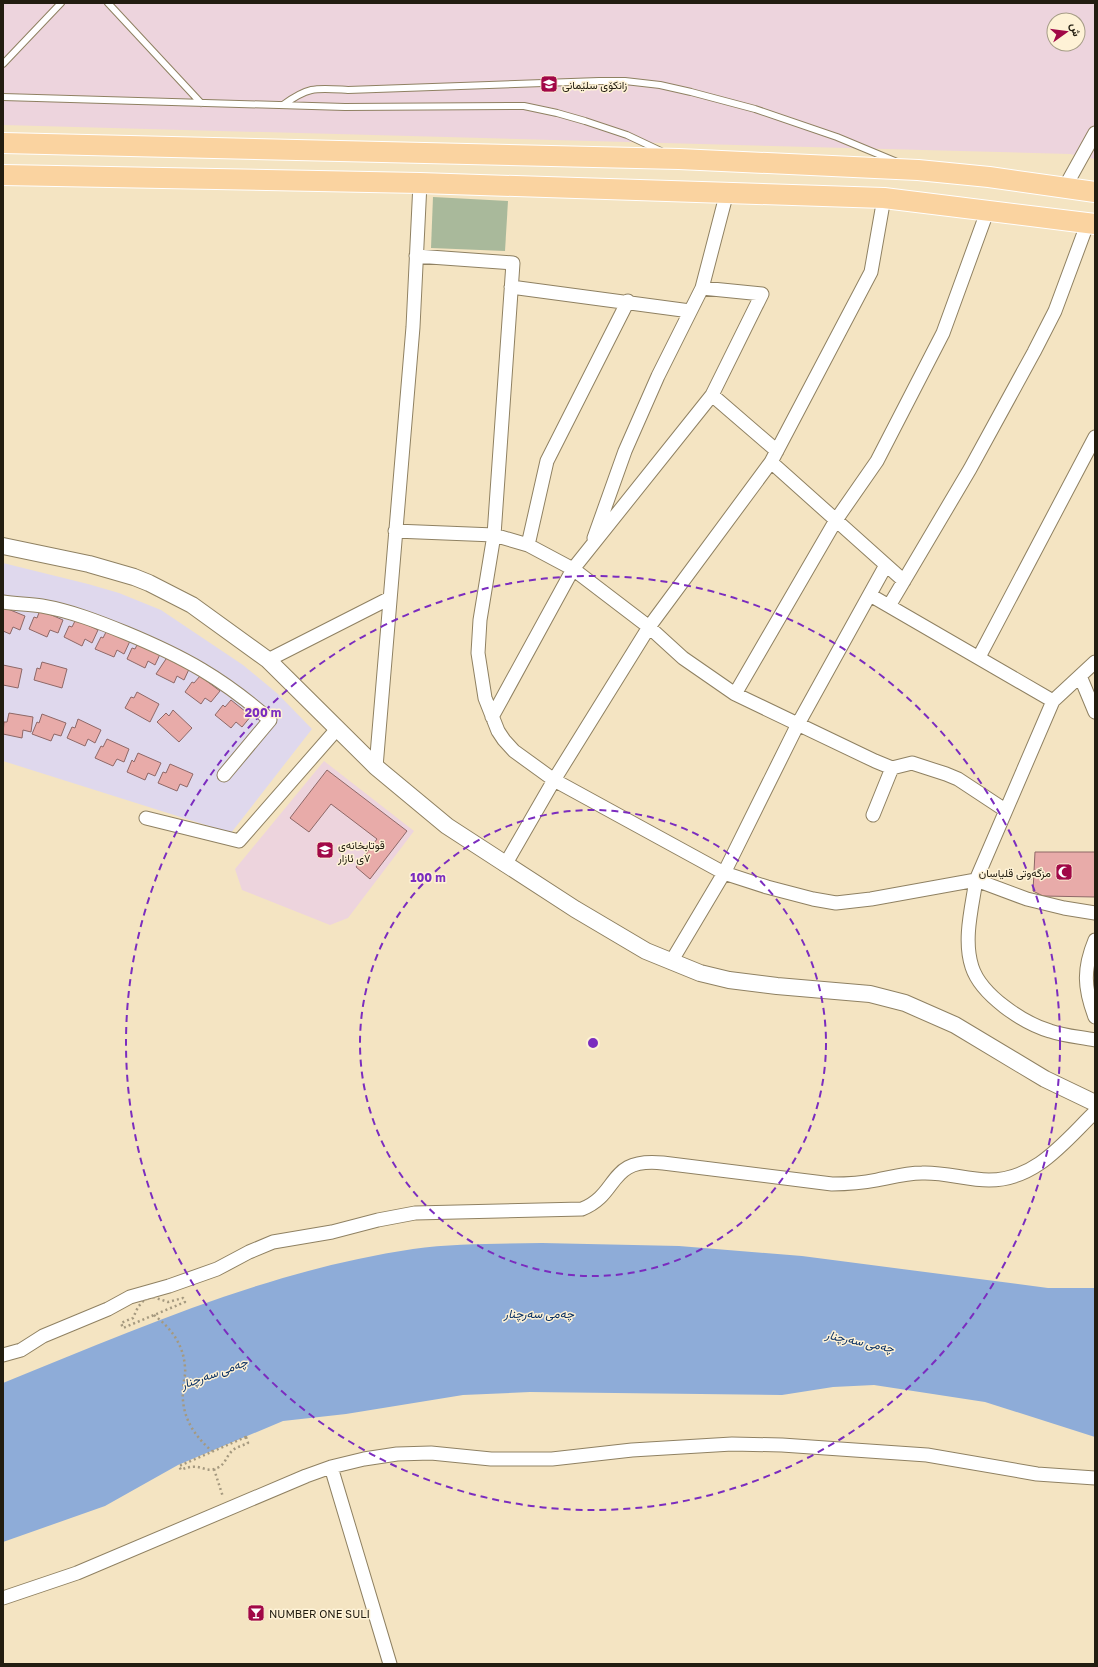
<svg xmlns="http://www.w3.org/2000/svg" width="1098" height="1667" font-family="'Golos Text',Vazirmatn,sans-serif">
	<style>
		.commercial { fill: #dfd8ed }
		.education { fill: #edd4dd; fill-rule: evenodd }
		.green { fill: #a9b99b }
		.water { fill: #8eacd8 }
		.building { fill: #e8aba9; stroke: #8e6867 }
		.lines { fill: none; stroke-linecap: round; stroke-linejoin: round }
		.service-casing { stroke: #8f8162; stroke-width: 8 }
		.minor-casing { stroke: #8f8162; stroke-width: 15 }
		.tertiary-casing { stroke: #8f8162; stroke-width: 18 }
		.primary-casing { stroke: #fff; stroke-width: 22 }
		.path { stroke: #a5997f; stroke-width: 2.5; stroke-dasharray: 2 3; stroke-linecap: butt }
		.service { stroke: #fff; stroke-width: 6 }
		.minor { stroke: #fff; stroke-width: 13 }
		.tertiary { stroke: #fff; stroke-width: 16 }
		.primary { stroke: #fad3a0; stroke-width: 20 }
		.ring { fill: none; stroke: #7b2cbf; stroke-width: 2; stroke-dasharray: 7 5 }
		.labels { text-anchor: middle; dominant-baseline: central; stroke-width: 3; stroke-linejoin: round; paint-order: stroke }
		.poi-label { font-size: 11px; fill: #221d10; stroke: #fef2d6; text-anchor: start }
		.water-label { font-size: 12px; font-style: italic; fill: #082f63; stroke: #fef2d6 }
		.centre { fill: #7b2cbf; stroke: #fef2d6; stroke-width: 2 }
		.ring-label { font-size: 12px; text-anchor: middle; font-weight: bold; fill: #7b2cbf; stroke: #fef2d6; stroke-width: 3; stroke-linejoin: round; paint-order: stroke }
	</style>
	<rect width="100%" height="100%" fill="#f4e4c2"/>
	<path class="commercial" d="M3,563l85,21 31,9 42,17 82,55 35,29 34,35 -81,104 -228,-72z"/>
	<path class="education" d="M3,3h1092v156l-25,-5 -1067,-29zM1054,20h24v24h-24z
		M324,761l90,70 -66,87 -18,7 -88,-35 -7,-21z"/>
	<path class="green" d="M433,197l75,4 -3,50 -74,-3z"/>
	<path class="water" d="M542,1243l137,3 123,10 246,32h47v149l-110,-35 -111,-17 -41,2 -51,8 -252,-3 -67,3 -117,19 -63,7 -105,44 -73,41 -102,36v-159c133,-54 267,-113 410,-134 42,-6 87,-5 129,-6z"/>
	<path class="building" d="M3,607l22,9 -5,14 -7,-3 -3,7 -7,-3z
		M40,610l23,10 -5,13 -8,-3 -3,7 -18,-8 5,-12 3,1z
		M76,619l22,11 -6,13 -7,-4 -3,7 -18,-9 5,-11 3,1z
		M107,630l23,11 -6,13 -7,-4 -3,7 -19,-8 6,-12 2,1z
		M139,641l22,11 -6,13 -7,-4 -3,7 -18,-9 5,-11 3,1z
		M168,656l22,11 -6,13 -7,-4 -3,7 -18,-9z
		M42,662l25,7 -5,19 -28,-8 3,-12 3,1z
		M3,665l19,4 -4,19 -15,-3z
		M200,676l20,15 -9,11 -6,-4 -4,6 -16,-12 7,-10 2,1z
		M137,692l22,12 -9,18 -25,-14 6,-11 3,1z
		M231,700l20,16 -9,11 -6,-5 -5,6 -16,-13 8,-10 2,2z
		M173,710l19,18 -13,14 -22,-20 9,-9 3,3z
		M9,713l24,4 -2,15 -8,-2 -1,8 -19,-4 1,-12h3z
		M42,714l24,9 -5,13 -7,-2 -3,7 -19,-7 5,-12 2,1z
		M78,719l23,11 -6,13 -7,-4 -3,7 -18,-8 5,-11 3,1z
		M107,739l22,10 -5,13 -7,-3 -4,7 -18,-8 6,-12 2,1z
		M138,753l23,10 -6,13 -7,-3 -3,7 -18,-8 5,-12 2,2z
		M170,764l23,10 -6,13 -7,-3 -3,7 -19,-8 5,-11 3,1z
		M327,770l80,61 -37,48 -14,-12 21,-28 -46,-35 -22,28 -19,-14z
		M1035,852h60v45l-52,-1 -10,-5z"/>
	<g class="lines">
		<g class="service-casing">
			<path id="service" d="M108,3l93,100
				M3,64l58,-61
				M3,97l342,10 179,-1 33,7 28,8 42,14 36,17
				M283,105c26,-19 33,-17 65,-15l251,-9h26l35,4 31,7 64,17 82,28 60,25"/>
		</g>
		<g class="minor-casing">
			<path id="minor" d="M1065,187l30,-54
				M416,256l97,7 -19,272 -14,85 -2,33 7,45 13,33 6,9 10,11 40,29 170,93 43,14 46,12 23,4 35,-4 105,-19c-4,27 -13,60 -4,87 9,28 51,56 78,64 14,5 30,6 45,9
				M511,287l179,24
				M712,395l65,56
				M771,462l133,119
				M395,531l99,4 34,10 45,24 76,58 34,31 52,36 140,67 17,7 20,-5 34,11 12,5 47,31
				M594,538l31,-87 33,-75 44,-88 25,-96
				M528,545l19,-84 81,-160
				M870,595l183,106
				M3,602c13,2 26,2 39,4 29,5 57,16 84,27 58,24 96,45 144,87l-46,55
				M889,606l81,-137 64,-117 21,-41 33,-89
				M979,657l116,-220
				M268,660l122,-62
				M1095,662l-42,39 -77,179 51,19 37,9 31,5
				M1080,676l15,36
				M735,694l101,-174 41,-59 66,-128 44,-121
				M492,717l81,-148 139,-174 50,-101 -60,-6
				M376,767l37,-440 7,-144
				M873,815l19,-47
				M146,818l93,23 98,-112
				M505,865l49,-85 95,-153 122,-165 100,-190 13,-74
				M1095,940c-12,29 -11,48 0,77
				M671,962l53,-89 74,-149 88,-159
				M3,1355l18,-5 22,-14 65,-27 22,-12 39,-11 48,-17 32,-17 24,-10 59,-10 46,-12 37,-7 167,-4c38,-15 25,-52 81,-46l169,21c15,0 30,-1 45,-4 15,-3 30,-7 45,-7 23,-1 45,7 67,7 47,0 75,-38 106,-68
				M331,1467l59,197
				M3,1598l74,-25 229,-97 25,-9 33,-8 33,-5 34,-1 60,6h61l80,-9 100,-6 50,1 145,10 110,19 58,4"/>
		</g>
		<g class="tertiary-casing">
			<path id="tertiary" d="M3,546l86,18 45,13 15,6 43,22 76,55 108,107 71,59 128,83 71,42 54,22 29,7 48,6 93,8 35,9 50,22 90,54 50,24"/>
		</g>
		<g class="primary-casing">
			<path id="primary" d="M3,143l676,16 239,11 71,7 106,15
				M3,175l417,8 464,15 211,26"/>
		</g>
		<path class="path" d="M153,1297l15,5 15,-4 2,4 -62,26 -2,-5 12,-5 5,-11 6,-7z
			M154,1315c17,13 30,30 31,53 1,7 -2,14 -2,22 -2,25 10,45 29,61
			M246,1437l2,6c-6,3 -13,4 -17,9 -5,5 -6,13 -14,16 -13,6 -17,-7 -36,2l-2,-4z
			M214,1469l9,28"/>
		<use href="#service" class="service"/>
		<use href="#minor" class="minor"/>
		<use href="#tertiary" class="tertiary"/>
		<use href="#primary" class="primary"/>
	</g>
	<g class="ring">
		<circle cx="593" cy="1043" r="233"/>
		<circle cx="593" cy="1043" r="467"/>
	</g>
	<defs>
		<g id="university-square" transform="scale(0.9)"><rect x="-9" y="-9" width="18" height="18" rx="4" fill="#a10847" stroke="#fef2d6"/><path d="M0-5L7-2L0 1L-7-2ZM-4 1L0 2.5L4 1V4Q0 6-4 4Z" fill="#fff"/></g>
		<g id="school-square" transform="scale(0.9)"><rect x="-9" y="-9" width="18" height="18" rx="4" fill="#a10847" stroke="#fef2d6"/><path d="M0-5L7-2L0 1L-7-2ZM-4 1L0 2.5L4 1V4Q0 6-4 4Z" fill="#fff"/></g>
		<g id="mosque-square" transform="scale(0.9)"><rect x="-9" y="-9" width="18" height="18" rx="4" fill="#a10847" stroke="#fef2d6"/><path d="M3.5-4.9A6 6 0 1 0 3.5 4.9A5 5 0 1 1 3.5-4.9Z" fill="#fff"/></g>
		<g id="bar-square" transform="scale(0.9)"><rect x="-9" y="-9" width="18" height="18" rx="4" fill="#a10847" stroke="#fef2d6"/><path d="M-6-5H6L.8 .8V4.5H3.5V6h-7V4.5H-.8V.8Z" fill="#fff"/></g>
	</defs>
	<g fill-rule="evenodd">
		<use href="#university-square" x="549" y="84"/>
		<use href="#school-square" x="325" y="850"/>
		<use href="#mosque-square" x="1064" y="872"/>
		<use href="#bar-square" x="256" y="1613"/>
	</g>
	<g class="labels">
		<g class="poi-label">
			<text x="562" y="84">زانکۆی سلێمانی</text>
			<text x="338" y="844">قوتابخانەی<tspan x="338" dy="13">٧ی ئازار</tspan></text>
			<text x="1051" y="872" text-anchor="end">مزگەوتی قلیاسان</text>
			<text x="269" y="1613">NUMBER ONE SULI</text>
		</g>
		<g class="water-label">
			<text x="539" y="1313">چەمی سەرچنار</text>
			<text transform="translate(860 1341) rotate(12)">چەمی سەرچنار</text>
			<text transform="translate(214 1373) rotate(-20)">چەمی سەرچنار</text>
		</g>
	</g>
	<circle cx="593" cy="1043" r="6" class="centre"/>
	<g class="ring-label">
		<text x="263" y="717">200 m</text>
		<text x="428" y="882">100 m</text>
	</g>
	<rect width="1098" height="1667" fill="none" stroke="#221d10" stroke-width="8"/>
	<g transform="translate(1066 32) rotate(76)"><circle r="19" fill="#fef2d6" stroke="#a69d87"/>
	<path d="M0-3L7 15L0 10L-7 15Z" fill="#a10847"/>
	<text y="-6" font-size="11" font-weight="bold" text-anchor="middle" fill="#221d10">ش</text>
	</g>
</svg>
